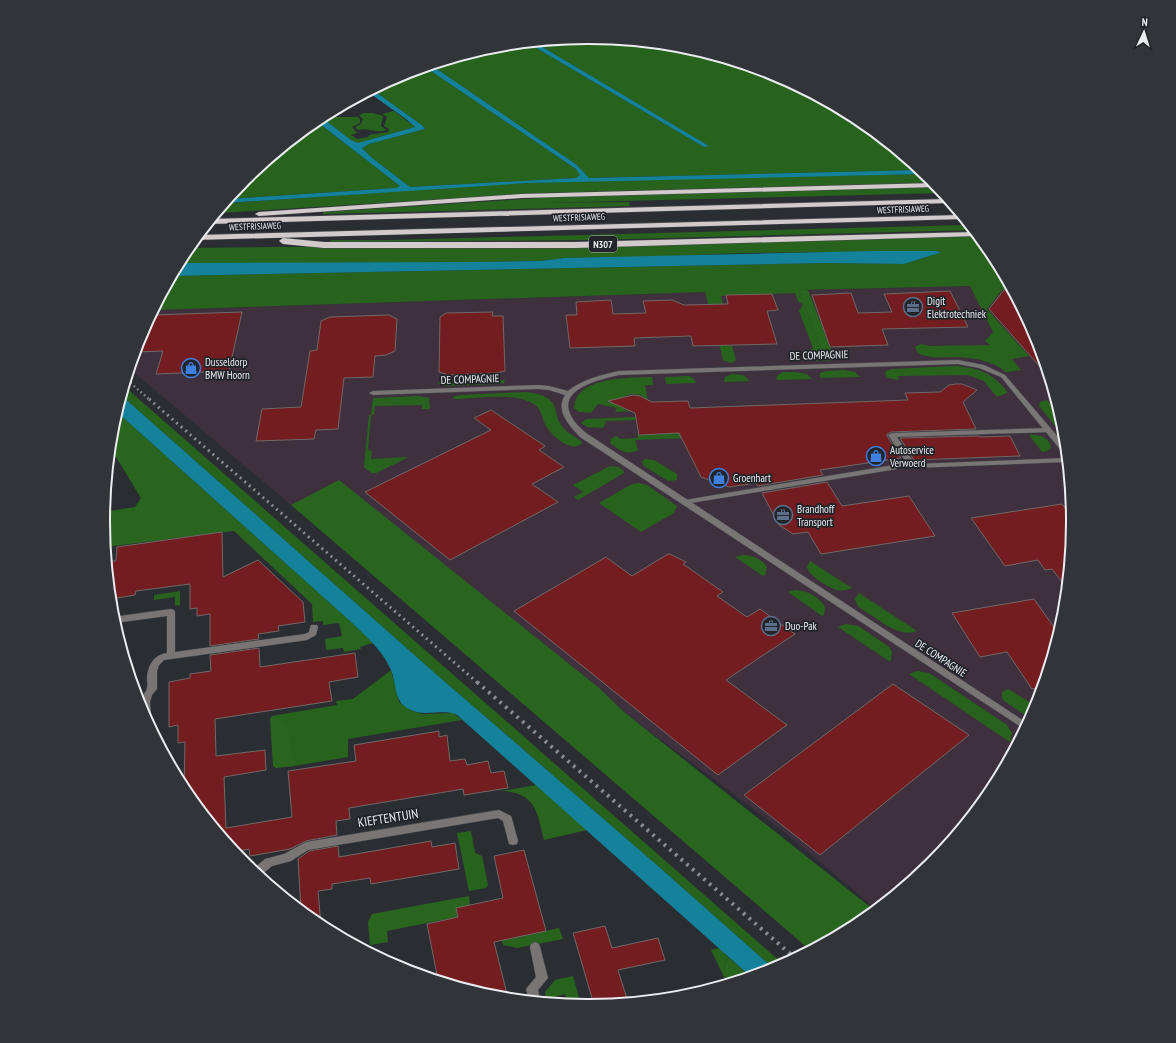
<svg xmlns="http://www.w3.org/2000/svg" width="1176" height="1043" font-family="'PT Sans Narrow',sans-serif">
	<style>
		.industrial { fill: #3e303d }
		.green { fill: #28631e }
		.forest { fill: #29651e }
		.water { fill: #14829b }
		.building { fill: #741d20; stroke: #706867 }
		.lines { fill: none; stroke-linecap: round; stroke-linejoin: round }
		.service-casing { stroke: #45494d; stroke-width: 1 }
		.minor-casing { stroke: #45494d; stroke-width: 1 }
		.trunk-casing { stroke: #45494d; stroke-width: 1 }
		.service { fill: #797575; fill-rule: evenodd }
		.minor { fill: #797575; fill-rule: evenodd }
		.trunk { fill: #d3cbcb; fill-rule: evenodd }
		.rail-far2 { stroke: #898c91; stroke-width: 2.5; stroke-dasharray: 1.5 3; stroke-linecap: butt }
		.rail-far1 { stroke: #898c91; stroke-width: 3; stroke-dasharray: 2 4; stroke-linecap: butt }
		.rail { stroke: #898c91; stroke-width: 4; stroke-dasharray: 2.5 5; stroke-linecap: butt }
		.labels { text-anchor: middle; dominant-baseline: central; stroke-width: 3.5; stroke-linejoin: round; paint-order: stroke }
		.far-street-label { font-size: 9px; fill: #eaecf0; stroke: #212429 }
		.shield { fill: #212429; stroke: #aeb0b4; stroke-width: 1 }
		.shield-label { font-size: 10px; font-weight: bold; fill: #eaecf0 }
		.poi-label { font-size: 11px; fill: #eaecf0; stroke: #212429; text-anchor: start }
		.street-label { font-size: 11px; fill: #eaecf0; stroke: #212429 }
		.near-street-label { font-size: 13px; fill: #eaecf0; stroke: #212429 }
		.rim { fill: none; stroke: #eaecf0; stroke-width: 2 }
	</style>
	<rect width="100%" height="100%" fill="#2a2e33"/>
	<path class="industrial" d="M1009,285l27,51 27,91 9,95 -9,94 -27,91 -45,84 -61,73 -54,45 -92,-77 -160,-120 -26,-25 -259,-206 -48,24 -161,-136 10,-33 14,-26 551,-18z"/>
	<path class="green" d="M588,37l95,9 91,28 83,45 63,51 -331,8 -12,-13 -146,-100 63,-19 34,-3 176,104 3,-2 -173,-103z
		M425,67l151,102 5,5 -5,4 -166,9 -39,-30 -9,-9 7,-4 56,-15 -2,-3 -50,-36 30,-16z
		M394,111l21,16 -57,16 -7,-3 -30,-23 5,-2 4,2h28l2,2v4l-8,4 5,6 -6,2 6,4 11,-2 1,-2 19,-3 1,-3 -5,-3 3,-9 -5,-3z
		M364,113h9l10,3 -2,10 5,4c-9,4 -18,-3 -28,0l-3,-3 6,-3 2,-5 -4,-4z
		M316,121l84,65 -4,2 -167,11 17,-20z
		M924,174l10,9 -393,10 -323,20 8,-10c92,-5 184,-14 277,-19 140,-6 281,-7 421,-10z
		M938,187l4,6 -403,10 90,-1 1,4 -307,8v-2l232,-15z
		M968,225l5,5 -382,10 -261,2 1,-2h58z
		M978,236l13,17 19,36 -8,1 -15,19 42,47 -17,3 9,11 -15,2c-14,-12 -36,-15 -54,-15 -12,0 -22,2 -34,-4l-3,-6 6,-3 9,2 61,-1 -6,-4 8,-9 -23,-46 -171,4 26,71h-8l-9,-2 -3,-4 8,-7 -14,-37 4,-6 -5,-4 -3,-8 -74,3 2,9 -4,9 8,32h5l4,14 -4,3 -8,-2 -1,-2 -18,-67 -551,18 18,-34 654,-13 78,1 38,-12 -7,-1 -191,2 -102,4 -78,1 -24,3 -137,2h-224l9,-15 85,-1h274z
		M956,366c23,2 36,7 51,25v2l-10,4 -13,-16 -16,-6 -70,1 1,4 -11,-2 -3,-4 1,-3 6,-2z
		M844,370l11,2 5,5 -40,1v-5l6,-2z
		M796,372l11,2 5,5 -35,1 -1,-2 2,-3 5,-3z
		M731,374l12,1 7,6 -26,1 1,-5z
		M689,376l5,3 2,4 -30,1 -1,-7z
		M652,377l1,8h-8l3,16c-8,-9 -19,-8 -28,-2v6l5,5 9,1 -19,1 2,-4 -19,-4 -7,9 -12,-1 -5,-4c2,-32 55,-30 78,-31z
		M505,380l-1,3 -5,1 -56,2 -4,-2 -1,-2z
		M125,387l658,577 -9,5 -116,-103 -221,-191 -315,-279z
		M526,392c9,1 24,4 28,13 3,6 2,13 6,18 5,9 14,13 22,19l-1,2c-11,9 -29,-9 -35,-18 -4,-7 -4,-16 -11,-21 -18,-14 -61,-6 -83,-6l3,-3 6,-1z
		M419,396l10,2 1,11h-8v-4l-47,1 -1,9h-3l-3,35 4,1 -1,8 38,-2 -33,16h-5l-7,-6 5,-52h2l2,-17z
		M1047,400l12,15 4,14 -8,-3 -16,-20 1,-4z
		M635,417l1,3 -30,1 -3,7 -16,-1 -6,-4 5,-4z
		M918,424l1,5 -284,11 3,10c-11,6 -19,0 -28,-7l1,-4 5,-3 5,3 17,-1 -1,-3z
		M1029,435c9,-1 21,2 22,13l-4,3 -5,1z
		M645,459l9,1 23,14v6l-9,1 -24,-15 -2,-4z
		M610,466l8,1 5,3 1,3 -46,27 -4,-3 9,-5 -10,-7z
		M639,483l8,2 30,21 -3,7 -33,19 -42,-29 33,-19z
		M743,555c9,0 19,4 24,12l-2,8 -2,1 -28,-19z
		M810,561l42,27c-5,2 -10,3 -15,2 -8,-2 -29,-15 -30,-23z
		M795,590c11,0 25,7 30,17l-1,8 -2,1 -34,-24z
		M180,591v13l-1,2 -4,-1v-8l-21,3v-5z
		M859,593l58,38c-18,8 -41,-14 -57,-23l-3,-4 -2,-5z
		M846,624l12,2 31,21 3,4 -1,9 -2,1 -51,-34z
		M391,670l8,32 11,8 13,4 30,-1 9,7 -114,19v18l-54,9 -19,1 -4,-51 66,-11 -1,-4 17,-2z
		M917,671l12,2 78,52 5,8 -2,9 -101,-68z
		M1008,689l28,17 -6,12 -26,-17 -2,-3v-6z
		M471,831l4,22 7,3 6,29 -2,3 -17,3 -12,-58z
		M559,928l4,11 -46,9 -14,-3 -2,-7 8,-5 1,6z
		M719,948l10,10c-8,8 -3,14 1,24l-3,1 -16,-33z
		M573,976l8,29 -13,-1 -3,-10 -19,5 -1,-7 10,-12z"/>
	<path class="forest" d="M799,290h9l27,70 -10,1z
		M117,412l233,209 23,22 -13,4 1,2 -17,3 -1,-4 -17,2 -1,-11 17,-3 -3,-13 -16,2v-4l-10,1 -1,-18 -78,-73 -128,16 -2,-26v-9l31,-5 6,-9 -30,-49 2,-22z
		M339,480l259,207 26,25 250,198 -17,14 -47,26 -519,-445z
		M270,718l8,1 10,8 6,39 -18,2 -3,-2z
		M536,785l51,45 -43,10c-7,-28 -8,-47 -42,-49z
		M469,896l1,9 -13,3v9l-70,14 1,11 -18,3 -2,-23 4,-8z
		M729,958l21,18 -20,6c-5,-11 -9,-14 -1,-24z"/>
	<path class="water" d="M534,42l175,104 -5,1 -176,-104z
		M431,65l146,100 12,13 331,-8 4,4 -396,9 -302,20 3,-4 167,-11 4,-2 -84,-65 5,-4 30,23 7,3 57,-16 -9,-8 -38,-27 5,-2 50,36 2,3 -56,15 -7,4 9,9 39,30 166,-9 4,-3 -4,-6 -151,-102z
		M873,251h62l7,1 -38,12 -78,-1 -654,13 7,-13 294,-1 67,-1 24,-3z
		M122,396l315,279 221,191 116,103 -24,7 -293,-261c-15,-7 -32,3 -48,-6 -16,-8 -12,-25 -18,-39 -9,-21 -26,-34 -41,-49l-233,-209z"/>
	<path class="building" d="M1008,285l28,51 12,40 -59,-67z
		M950,291l18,36 -86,2 6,16 -58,2 -18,-52 39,-2 7,20 34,-1 -8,-18z
		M772,294l6,16 -11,1 10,33 -84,2 -2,-10 -57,2 1,8 -65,2 -4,-33h11l-1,-13 35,-2 2,14 33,-1 -3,-12 29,-1 12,5 44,-1 -2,-9z
		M242,312l-13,59 -73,3 7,-23 -27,1 4,-16 12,-21z
		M493,312l-1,4h11l2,55 -10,2 -46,2 -10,-3 1,-55 6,-4z
		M389,315l8,4 -2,32 -9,4 -11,1 -2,21 -29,1 -6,51 -22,1 -2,9 -58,2 6,-32 39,-2 9,-56 7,-1 4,-29 9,-4z
		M955,384h7l15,6 -14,12 13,27 -85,3 -4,2v2l14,22 -81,12 3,5 -65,11 -2,-3 -27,4 -28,-10 -22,-44 -40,2 -4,-22 -27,-12 25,-6 7,1 12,6 36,-1 2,7 218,-8 -3,-7 35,-1 9,-7z
		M491,410l54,36 -6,4 25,17 -32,17 26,18 -108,58 -85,-68 126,-62 -17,-12z
		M979,436l1,1 30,-1 10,20 -106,4 -14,-22z
		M827,482l15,24 67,-10 26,40 -114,18 -13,-22 -15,2 -14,-9 -17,-32z
		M1062,504l10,13v5l-6,65 -14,-18 -7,1 -7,-10 -33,6 -34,-48z
		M222,532l1,45 35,-17 45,42 2,20 -27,4 1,5 -21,3 1,5 -49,7v-32l-13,2v-8l-7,1v-25l-54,7 -1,4 -24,4 -4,-38h9l1,-14z
		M668,554h2l16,8 -3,2 40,28 -6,4 30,21 13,-8 35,25 -69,46 61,45 -69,50 -204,-164 92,-54 26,19z
		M1034,599l24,34 -16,54 -10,2 -25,-37 -27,5 -28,-44z
		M259,648l1,19 95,-14 3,24 -29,5 3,19 -117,18 1,37 49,-6 1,20 -42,7 2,51 66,-11 -4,-46 68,-10 -2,-16 85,-14v6l8,-2 3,26 15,-2 2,6 21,-4 3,12 13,-2 4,17 -44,7 -1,-6 -114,19 1,11 -14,2 1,14 -31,6 -16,8 -40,7 -1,-7 -14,3 -51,-63 1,-47 -7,1v-18l-9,2v-45l21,-4v-4l21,-3 -1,-16z
		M893,684l76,51 -149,120 -76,-60z
		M431,841l1,6 23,-4 4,26 -88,15 -1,-6 -38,6v5l-14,2 3,34 -20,-15 -3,-51 11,-8 29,-5 1,11z
		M524,850l22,81 -52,11 14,56 -15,-1 -55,-17 -11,-56 31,-7 -2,-9 47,-10 -9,-42z
		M605,926l7,22 46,-10 7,22 -47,10 10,32 -34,3 -21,-72z"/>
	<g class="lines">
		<g class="service-casing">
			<path id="service" d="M1048,428l4,2 -1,2 -154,5 18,27 151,-6 1,4 -154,6h-3l-22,-33 4,-2z
				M894,465h3l1,2 -1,2 -212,35 -4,-2 4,-2z"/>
		</g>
		<g class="minor-casing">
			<path id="minor" d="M958,360l26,5 21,10 60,70 1,8h-3l-62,-76 -22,-9 -21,-4 -339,11c-16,4 -57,12 -50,36 3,9 10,16 17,22l441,290 -3,6 -444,-292c-11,-12 -25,-26 -15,-42l-16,-5 -11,-1 -165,6 -4,-2 4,-2 165,-6 11,1 19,5c15,-12 33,-16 51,-20z
				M171,609l3,1 1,2v40l130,-18 4,-2 2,-7h6l1,2 -2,8 -9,5 -143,20 -5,5 -2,6v18l-5,6 -2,7 1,15 -4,3c-4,-8 -8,-14 -4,-24 1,-3 4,-5 4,-8 1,-3 0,-7 0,-10 1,-12 6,-23 20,-25v-37l-52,7 -2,-6z
				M161,741l3,1 7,13 -2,3h-1l-9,-16z
				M499,810l12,6 1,3 6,22 -1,3 -4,1 -4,-1 -6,-23 -5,-3 -190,32 -17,11 -19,5 -12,10 -8,-6 13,-11 19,-5 22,-12z
				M535,942l4,2 1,3 8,31 -10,12 2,11 -11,-1 -3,-11 10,-12 -6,-30 1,-3z"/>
		</g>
		<g class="trunk-casing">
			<path id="trunk" d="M934,183l3,4 -416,11 -262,18 -4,-2 4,-2 262,-18z
				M947,199l3,4 -742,21 4,-5z
				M960,215l4,4 -769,21 4,-5z
				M974,232l4,4 -403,12h-251l-41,-4 -4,-3 4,-3 41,4h251z"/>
		</g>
		<use href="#service" class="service"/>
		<use href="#minor" class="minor"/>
		<use href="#trunk" class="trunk"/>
		<path class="rail-far2" d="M127,380l23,20"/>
		<path class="rail-far1" d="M149,399l329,284"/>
		<path class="rail" d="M477,682l318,276"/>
	</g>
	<defs>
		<g id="office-ring" transform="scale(1)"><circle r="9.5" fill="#212429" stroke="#5c6f8a" stroke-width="1.5"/><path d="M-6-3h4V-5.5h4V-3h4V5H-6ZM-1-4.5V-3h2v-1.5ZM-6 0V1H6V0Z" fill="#5c6f8a"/></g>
		<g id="shop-ring" transform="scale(1)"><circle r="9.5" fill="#212429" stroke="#3f7fe0" stroke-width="1.5"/><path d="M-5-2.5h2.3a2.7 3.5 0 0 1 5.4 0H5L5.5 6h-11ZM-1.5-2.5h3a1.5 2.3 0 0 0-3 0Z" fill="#3f7fe0"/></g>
	</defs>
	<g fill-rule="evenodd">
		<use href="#office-ring" x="913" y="307"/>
		<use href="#shop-ring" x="191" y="368"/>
		<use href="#shop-ring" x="876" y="456"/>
		<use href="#shop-ring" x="719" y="478"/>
		<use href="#office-ring" x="783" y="515"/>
		<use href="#office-ring" x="771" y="626"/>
	</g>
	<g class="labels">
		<g class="far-street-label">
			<text transform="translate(903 209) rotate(-2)">WESTFRISIAWEG</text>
			<text transform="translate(579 217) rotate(-2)">WESTFRISIAWEG</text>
			<text transform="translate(255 226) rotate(-2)">WESTFRISIAWEG</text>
		</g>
		<rect class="shield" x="589" y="236" width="28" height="16" rx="3"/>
		<g class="shield-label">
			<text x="603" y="244">N307</text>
		</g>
		<g class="poi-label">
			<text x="927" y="301">Digit<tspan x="927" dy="13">Elektrotechniek</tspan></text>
			<text x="205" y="362">Dusseldorp<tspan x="205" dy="13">BMW Hoorn</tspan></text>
			<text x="890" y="450">Autoservice<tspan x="890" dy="13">Verwoerd</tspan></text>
			<text x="733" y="478">Groenhart</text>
			<text x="797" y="509">Brandhoff<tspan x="797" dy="13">Transport</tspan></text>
			<text x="785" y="626">Duo-Pak</text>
		</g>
		<g class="street-label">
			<text transform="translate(819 355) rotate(-2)">DE COMPAGNIE</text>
			<text transform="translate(470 379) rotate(-2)">DE COMPAGNIE</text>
			<text transform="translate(941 658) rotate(33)">DE COMPAGNIE</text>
		</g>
		<g class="near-street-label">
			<text transform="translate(388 818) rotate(-9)">KIEFTENTUIN</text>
		</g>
	</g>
	<path d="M0 0H1176V1043H0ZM587 44H589A477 477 0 0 1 1066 521V522A477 477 0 0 1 589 999H587A477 477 0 0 1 110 522V521A477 477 0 0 1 587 44Z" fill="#313439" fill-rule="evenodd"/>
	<path class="rim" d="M587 44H589A477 477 0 0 1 1066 521V522A477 477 0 0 1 589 999H587A477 477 0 0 1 110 522V521A477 477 0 0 1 587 44Z"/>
	<g transform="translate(1144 32) rotate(4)" stroke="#212429" stroke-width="3" paint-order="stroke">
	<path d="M0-3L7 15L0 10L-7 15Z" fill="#eaecf0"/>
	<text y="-6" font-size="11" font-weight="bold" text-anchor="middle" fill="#eaecf0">N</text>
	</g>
</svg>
